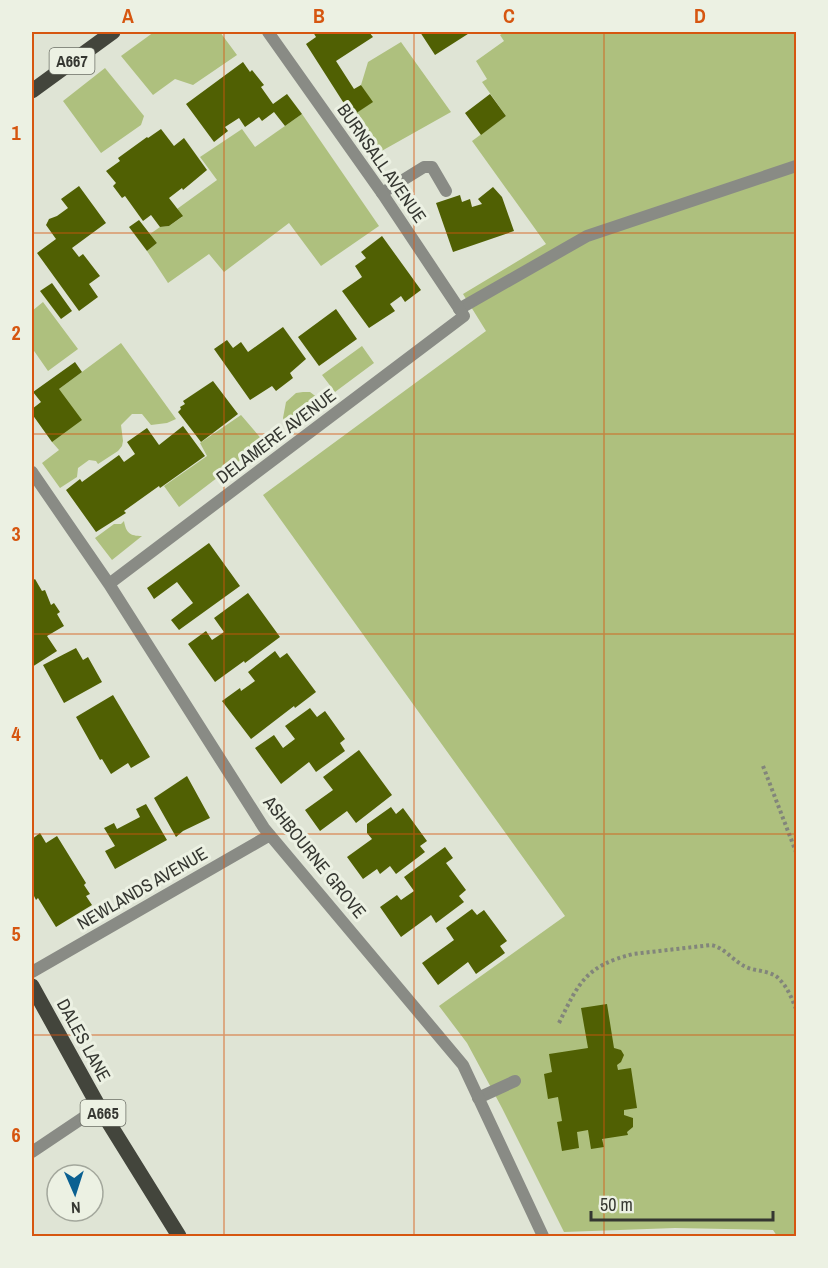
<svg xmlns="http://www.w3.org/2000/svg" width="828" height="1268" font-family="'Archivo Narrow',sans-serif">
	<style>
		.green { fill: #aec07e }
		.building { fill: #506003 }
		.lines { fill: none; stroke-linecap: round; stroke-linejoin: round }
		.path { stroke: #82857b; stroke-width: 4; stroke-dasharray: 3 3; stroke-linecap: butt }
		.service { stroke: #898b85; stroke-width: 12 }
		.minor { stroke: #898b85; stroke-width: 12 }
		.primary { stroke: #43453c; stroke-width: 15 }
		.grid { fill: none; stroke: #d65610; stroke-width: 1.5; stroke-opacity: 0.55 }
		.labels { text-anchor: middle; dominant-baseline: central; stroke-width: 6; stroke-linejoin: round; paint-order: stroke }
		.shield { fill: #ecf1e3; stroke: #6c6f66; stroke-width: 1.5 }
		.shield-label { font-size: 16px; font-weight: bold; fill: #353731 }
		.street-label { font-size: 18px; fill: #353731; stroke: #ecf1e3 }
		.neatline { fill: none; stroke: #d65610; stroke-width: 2 }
		.grid-label { font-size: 20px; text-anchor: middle; font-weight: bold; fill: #d65610 }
	</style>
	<rect width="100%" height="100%" fill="#dfe4d5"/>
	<path class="green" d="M154,32h66l17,23 -44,30 -18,-6 -22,16 -32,-39z
		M505,32h291v1204h-19l-4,-6 -98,-2 -111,4 -62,-124 -35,-65 -28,-37 126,-90 -302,-421 223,-164 -23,-37 83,-50 -74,-103 34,-25 -24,-34 5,-3 -11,-18 28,-20 -4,-6z
		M401,42l50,70 -73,41 -26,-37 20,-14 -11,-17 7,-23z
		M105,68l39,48 -3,9 -40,28 -38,-52z
		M302,114l77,112 -58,40 -32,-43 -65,49 -15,-18 -41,29 -21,-32 10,-8 -7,-9 10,-7 9,-1 13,-9 -5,-8 40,-29 -17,-23 42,-28 13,18z
		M43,302l35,47 -30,22 -16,-23v-37z
		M121,343l55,76 -9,4 -16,2 -9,-11h-10l-11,11 2,16 -1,5 -4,5 -20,13 -2,-3 -7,-1 -11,8 -1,9 -17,11 -18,-25 17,-13 -7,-8 7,-53z
		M362,346l12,17 -39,29 -13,-17z
		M303,392h7l12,9 -36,26 -3,-9 3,-16 10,-9z
		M241,415l23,27 -85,65 -15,-21 43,-30 -7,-13z
		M124,521c2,12 6,15 18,15l-30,24 -17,-22 19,-14h7z"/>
	<path class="building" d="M313,32h56l4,5 -37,24 18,28 7,-4 12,17 -21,14 -46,-72 10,-7z
		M420,32h51l-36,23z
		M243,62l7,10 2,-2 12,15 -3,2 12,17 14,-10 15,20 -17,12 -11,-14 -12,9 -3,-4 -14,10 -6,-9 -14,9 3,4 -14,11 -28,-38z
		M490,94l16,22 -25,19 -16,-22z
		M161,129l13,17 10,-8 23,32 -24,20 -1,-2 -13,10 14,18 -14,10 -9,1 -9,-12 -8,6 -18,-25 -3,2 -9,-12 3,-3 -10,-12 14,-10 -2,-3 29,-21 1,1z
		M79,186l27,37 -34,25 7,9 4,-3 17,22 -11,8 9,13 -19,14 -42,-58 19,-14 -10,-14 3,-6 8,-3 11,-8 -7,-9z
		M493,187l9,10 12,34 -61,21 -17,-49 24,-8 2,7 8,-3 2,8 10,-3 -4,-5z
		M139,220l18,23 -10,8 -18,-24z
		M382,236l39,54 -16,12 -4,-6 -11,8 5,7 -26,17 -27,-37 20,-14 -7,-11 11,-8 -5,-6z
		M52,283l20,28 -11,8 -21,-28z
		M336,309l21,30 -38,27 -21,-29z
		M283,327l23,32 -16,14 3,5 -17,13 -4,-5 -22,14 -36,-51 13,-9 6,8 8,-6 7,10z
		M75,362l7,10 -23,17 23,31 -30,22 -20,-28v-5l9,-7 -8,-10z
		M213,381l25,33 -37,28 -23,-30 3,-3 -1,-2 5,-3 -2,-3z
		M183,426l22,30 -45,32 -1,-2 -35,25 2,2 -30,19 -30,-42 14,-11 2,3 37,-27 5,7 11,-8 -8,-12 20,-14 12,17z
		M209,543l31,43 -61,44 -8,-10 22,-17 -16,-21 -23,17 -7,-11z
		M35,579l7,12 3,-1 6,15 3,-2 6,9 -3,2 7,12 -17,10 10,15 -25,16v-86z
		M248,593l32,44 -35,26 -1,-2 -29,21 -27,-38 18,-13 6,9 12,-8 -10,-14z
		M76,648l7,12 5,-3 14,25 -38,21 -21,-38z
		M275,651l5,7 7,-5 29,39 -21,16 -1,-2 -43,33 -29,-38 18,-13 1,3 14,-10 -7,-9z
		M113,695l37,62 -19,11 -3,-5 -17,11 -9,-15 -2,1 -24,-43z
		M310,708l7,9 8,-6 20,28 -5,4 5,8 -29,21 -7,-10 -28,22 -26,-36 19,-13 9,13 12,-9 -10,-13z
		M359,750l33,45 -36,28 -9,-12 -27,20 -15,-21 28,-20 -10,-13z
		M187,776l23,42 -27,13 -7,6 -22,-39z
		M146,804l21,36 -52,29 -10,-18 10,-5 -11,-18 10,-5 3,6 23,-12 -4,-8z
		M391,807l5,7 7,-6 24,33 -7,5 5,6 -29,22 -6,-8 -10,8 -3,-5 -14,10 -16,-22 25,-18 -5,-6v-9z
		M40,833l6,10 11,-7 29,47 -2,2 6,9 -4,2 6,9 -36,22 -18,-29 -2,2 -4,-8v-53z
		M445,847l8,11 -7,5 20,27 -7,6 5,6 -28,21 -5,-8 -30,22 -21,-30 17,-12 4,5 13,-9 -10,-14z
		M472,909l5,6 7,-5 23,31 -7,5 5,7 -29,21 -8,-12 -30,23 -16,-22 32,-23 -8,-12z
		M607,1004l7,44 7,2 3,5 -3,7 -4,3 1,5 13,-2 6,40 -13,2v5l9,3v9l-6,5 1,3 -26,4 2,8 -13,2 -3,-19 -11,2 2,16 -17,3 -5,-29 5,-1 -4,-24 -10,2 -4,-25 8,-2 -3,-18 39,-6 -7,-40z"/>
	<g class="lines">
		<path class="path" d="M763,766l33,86
			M559,1023c20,-41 27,-57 74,-69l78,-9c13,2 22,16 35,22 11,5 26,3 34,13 8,8 12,19 16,29"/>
		<path class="service" d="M382,193l42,-26h8l14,24
			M459,309l128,-73 209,-70
			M478,1098l37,-17"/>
		<path class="minor" d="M32,472l77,112 155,244 199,237 80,171
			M109,584l355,-268 -82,-123 -114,-161
			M32,972l238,-137
			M32,1152l67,-45"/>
		<path class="primary" d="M32,91l81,-59
			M32,986l67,121 80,129"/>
	</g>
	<path class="grid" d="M224,32v1204M414,32v1204M604,32v1204M32,233h764M32,434h764M32,634h764M32,834h764M32,1035h764"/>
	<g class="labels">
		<g class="shield">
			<rect x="49.5" y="48" width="45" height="26" rx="4.5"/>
			<rect x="80.5" y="1100" width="45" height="26" rx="4.5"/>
		</g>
		<g class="shield-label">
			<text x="72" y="61">A667</text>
			<text x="103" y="1113">A665</text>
		</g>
		<g class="street-label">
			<text transform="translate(382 163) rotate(55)">BURNSALL AVENUE</text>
			<text transform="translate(276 436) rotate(-37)">DELAMERE AVENUE</text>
			<text transform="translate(315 857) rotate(51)">ASHBOURNE GROVE</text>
			<text transform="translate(142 888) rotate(-30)">NEWLANDS AVENUE</text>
			<text transform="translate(84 1040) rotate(61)">DALES LANE</text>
		</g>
	</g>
	<rect width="828" height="1268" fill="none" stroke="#ecf1e3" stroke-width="66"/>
	<g transform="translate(75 1193) rotate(177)"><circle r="28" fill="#ecf1e3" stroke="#a3a79c" stroke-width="1.5"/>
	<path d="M0-4.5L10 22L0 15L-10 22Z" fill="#0a6091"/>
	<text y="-9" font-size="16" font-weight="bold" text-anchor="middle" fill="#353731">N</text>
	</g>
	<path d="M591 1211v9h182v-9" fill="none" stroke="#353731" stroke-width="3"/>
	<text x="600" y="1211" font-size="18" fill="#353731" stroke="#ecf1e3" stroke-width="4.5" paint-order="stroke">50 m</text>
	<rect x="33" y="33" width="762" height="1202" class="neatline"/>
	<g class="grid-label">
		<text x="128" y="23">A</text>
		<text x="319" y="23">B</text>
		<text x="509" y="23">C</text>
		<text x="700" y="23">D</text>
		<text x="16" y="140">1</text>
		<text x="16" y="340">2</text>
		<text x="16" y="541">3</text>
		<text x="16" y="741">4</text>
		<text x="16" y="941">5</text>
		<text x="16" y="1142">6</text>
	</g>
</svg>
